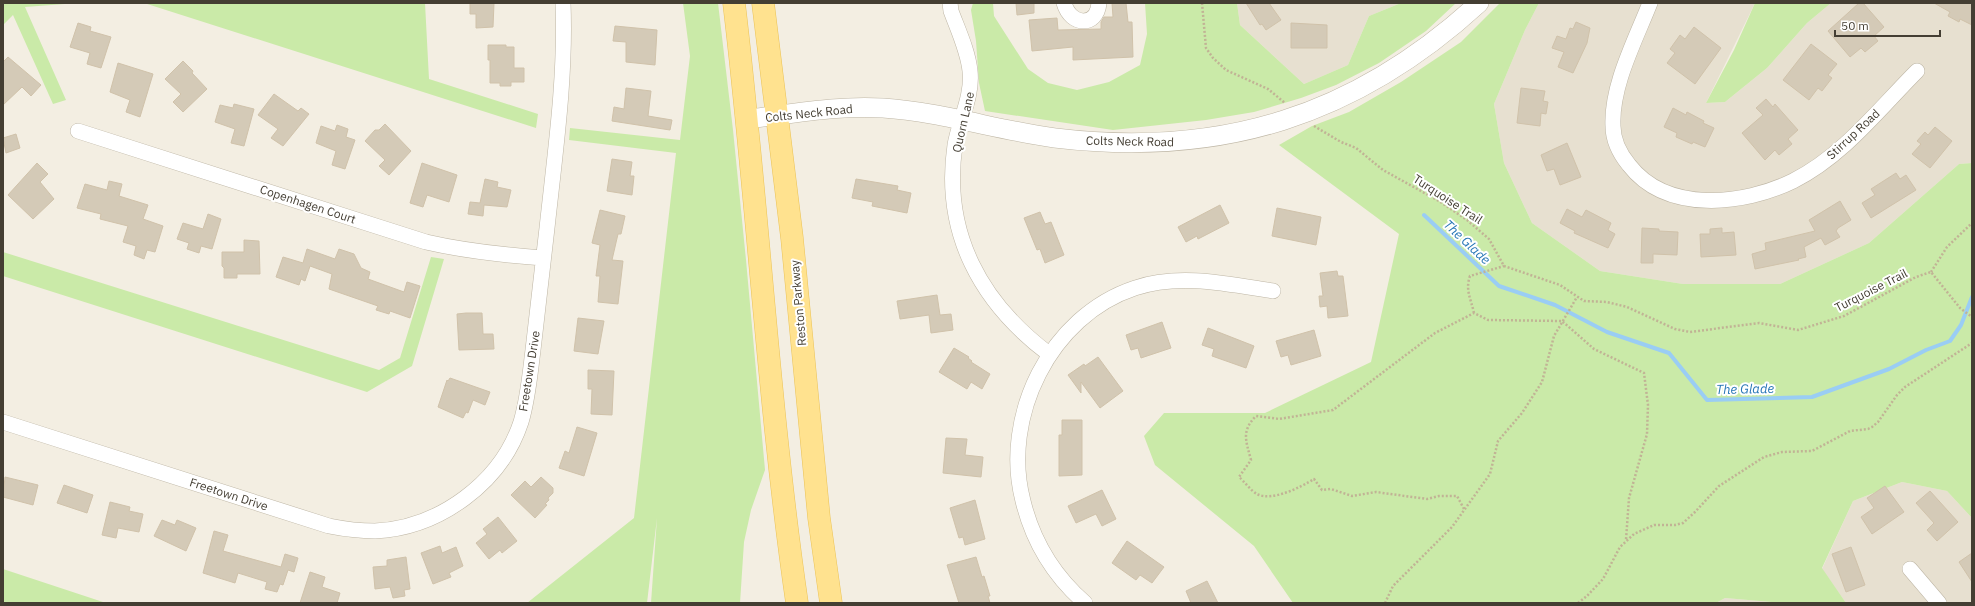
<svg xmlns="http://www.w3.org/2000/svg" width="1975" height="606" font-family="'IBM Plex Sans',sans-serif">
	<style>
		.residential { fill: #e7e0d0 }
		.green { fill: #caeaa8 }
		.lines { fill: none; stroke-linecap: round; stroke-linejoin: round }
		.stream { stroke: #9acdf4; stroke-width: 4 }
		.building { fill: #d4cab7; stroke: #d0c2aa }
		.minor-casing { stroke: #beb6a5; stroke-width: 16 }
		.tertiary-casing { stroke: #beb6a5; stroke-width: 20 }
		.primary-casing { stroke: #ebc358; stroke-width: 23 }
		.path { stroke: #c1b395; stroke-width: 2.5; stroke-dasharray: 2 2; stroke-linecap: butt }
		.minor { stroke: #fff; stroke-width: 15 }
		.tertiary { stroke: #fff; stroke-width: 19 }
		.primary { stroke: #ffe28f; stroke-width: 22 }
		.labels { text-anchor: middle; dominant-baseline: central; stroke-width: 4; stroke-linejoin: round; paint-order: stroke }
		.street-label { font-size: 12px; fill: #443e33; stroke: #fff }
		.water-label { font-size: 13px; font-style: italic; fill: #2675b6; stroke: #fff }
	</style>
	<rect width="100%" height="100%" fill="#f3eee2"/>
	<path class="residential" d="M1237,3h164l-32,13 -21,49 -44,19 -64,-59z
		M1539,3h216l-49,100 19,-1 42,-34 40,-45 24,-20h141v160l-13,1 -90,79 -89,41h-97l-83,-13 -68,-48 -28,-60 -10,-59 31,-74z
		M1902,482l45,9 25,27v85h-126l-24,-34 31,-68z
		M1725,598l59,5h-68z"/>
	<path class="green" d="M3,3h75l-53,4 41,93 -13,4 -40,-89 -10,10z
		M144,3h281l4,76 109,35 -2,14z
		M683,3h35l15,127 13,130 19,210 -14,40 -7,32 -4,61h-89l6,-85 -10,85h-120l107,-85 42,-365 -107,-13 1,-12 110,12 10,-84z
		M973,3h20l1,13 34,53 20,14 29,7 32,-8 31,-17 7,-31 -2,-31h92l3,22 64,59 44,-19 21,-49 32,-13h55l-30,28 -47,32 -43,22 -35,13 -47,14 -48,8 -93,10 -128,-19 -6,-28 -3,-42 -5,-31z
		M1500,3h39l-14,27 -31,74 10,59 28,60 68,48 83,13h97l89,-41 90,-79 13,-1v355l-25,-27 -45,-9 -49,19 -31,67 24,35h-62l-59,-5 -9,5h-423l-39,-57 -99,-81 -11,-29 20,-23h101l106,-51 28,-128 -120,-89 33,-19 37,-14 52,-30 60,-40z
		M1755,3h76l-24,20 -40,45 -42,34 -19,1 28,-53z
		M3,252l376,118 21,-12 31,-101 13,2 -32,107 -45,26 -364,-116z
		M3,569l103,34h-103z"/>
	<g class="lines">
		<path class="stream" d="M1424,215l75,71 56,19 52,27 62,21 38,47 105,-3 77,-28 37,-19 24,-9 11,-16 11,-28"/>
	</g>
	<path class="building" d="M470,3h24l-1,24 -17,1v-14h-6z
		M1016,3h18v10l-17,2z
		M1112,3h14l2,19h4l1,35 -60,3v-13l-41,4 -3,-31 28,-2 1,12 43,-1v-7l3,-5h9z
		M1246,3h23l12,17 -15,10 -4,-6 -2,1z
		M1859,3h4l21,24 -10,9 4,5 -13,11 -4,-4 -11,9 -22,-26z
		M1934,3h38v22l-12,-6 -1,3 -11,-6 2,-4z
		M1576,22l14,6 -3,15 -14,30 -15,-6 6,-15 -12,-4 5,-12 9,3 4,-11 3,1z
		M78,23l13,4 -1,4 21,6 -10,31 -14,-4 3,-11 -20,-6z
		M1291,23l36,2v23h-36z
		M615,26l42,4 -2,35 -29,-3v-20l-13,-1z
		M1694,27l27,21 -26,36 -28,-21 8,-10 -5,-4 10,-14 5,4z
		M1811,44l26,20 -9,11 4,3 -10,13 -4,-3 -9,12 -26,-20z
		M488,45h18v2h8v21h10v14h-13v4h-11v-3h-10v-23h-2z
		M8,57l33,28 -10,11 -9,-9 -19,18v-43z
		M183,61l10,10 -1,2 15,16 -24,23 -10,-10 8,-8 -16,-15z
		M118,63l35,11 -13,43 -14,-5 4,-12 -20,-8z
		M626,88l25,3 -3,25 24,4 -2,10 -58,-9 2,-14 10,2z
		M1521,88l24,3 -2,10 5,1 -2,12 -5,-1 -1,13 -23,-3z
		M274,94l24,17 3,-3 8,6 -26,32 -12,-8 7,-9 -20,-14z
		M1766,99l7,8 2,-3 23,26 -10,9 4,5 -13,11 -4,-5 -10,10 -23,-27 21,-18 -7,-7z
		M234,104l20,5 -10,37 -13,-3 4,-14 -20,-7 5,-17 13,3z
		M1673,108l13,7 1,-3 17,9 -1,2 11,5 -9,19 -12,-5 -1,2 -16,-7 1,-4 -13,-6z
		M385,124l26,27 -22,24 -10,-9 6,-6 -20,-19 10,-11h4z
		M337,125l11,4 -2,8 9,3 -10,29 -13,-4 4,-14 -20,-8 5,-17 14,5z
		M1935,127l17,14 -22,27 -18,-14 9,-10 -4,-3 8,-9 3,3z
		M16,134l4,14 -14,5 -3,-15z
		M1567,143l14,34 -21,8 -6,-16 -7,2 -6,-16z
		M612,159l20,3 -2,14h4l-2,19 -25,-4z
		M37,163l11,11 -8,8 14,17 -21,20 -25,-24z
		M422,163l35,12 -8,27 -22,-7 -4,12 -13,-4z
		M1896,173l4,6 6,-4 10,15 -45,28 -9,-15 13,-8 -4,-6z
		M485,179l13,3 -1,5 14,3 -4,17 -23,-2 -1,11 -15,-2 2,-12 10,1z
		M856,179l42,7 -1,4 14,3 -4,20 -35,-7 1,-4 -21,-4z
		M109,181l13,3 -3,12 29,9 -5,14 20,7 -8,26 -8,-2 -3,9 -10,-4 2,-9 -13,-4 5,-16 -28,-7 1,-5 -24,-6 8,-24 22,6z
		M1840,201l11,19 -13,8 -2,3 4,6 -15,8 -4,-7 -17,9 2,10 -8,2 1,1 -44,9 -3,-15 14,-4 -1,-7 50,-12 -6,-11z
		M1220,205l9,18 -31,16 -1,-3 -11,6 -8,-15z
		M1277,208l44,9 -5,28 -44,-9z
		M1567,209l15,8 4,-7 25,13 -3,7 7,4 -7,14 -34,-15 1,-2 -15,-8z
		M600,210l25,6 -4,18h-3l-6,26 11,1 -5,43 -20,-2 2,-26h-4l4,-31 -8,-2z
		M1040,212l5,12 6,-2 13,33 -19,8 -5,-14 -3,1 -13,-32z
		M208,214l13,5 -9,30 -11,-3 -2,7 -12,-4 2,-6 -12,-4 6,-16 20,6z
		M1642,228l17,1v2l19,1 -1,23 -24,-1v9h-12z
		M1722,228v5l12,-1 2,23 -35,2 -1,-23h10v-5z
		M244,240l15,1 1,33h-23v4h-13v-10l-2,-2v-14h22z
		M307,249l28,10 4,-10 15,5 7,14 9,4 -2,7 36,13 3,-10 13,4 -10,32 -20,-7 -1,3 -13,-4 2,-4 -49,-17 3,-15 -22,-8 -5,15 -4,-2 -2,6 -23,-8 7,-20 20,6z
		M1337,271l1,5h5l5,40 -20,2 -1,-12 -7,1 -1,-11h4l-3,-23z
		M937,295l3,20 11,-1 2,16 -22,3 -2,-18 -29,4 -3,-18z
		M466,313h16l1,21h10l1,15 -35,1 -2,-36z
		M578,318l26,3 -6,33 -24,-3z
		M1162,322l9,26 -30,10 -3,-10 -7,2 -5,-15z
		M1208,328l46,18 -8,22 -34,-12 2,-7 -12,-4z
		M1314,330l7,26 -30,9 -3,-10 -7,2 -5,-16z
		M954,348l15,9 -1,1 4,3 -1,1 19,12 -8,15 -11,-7 -4,7 -28,-17z
		M1098,357l25,34 -23,17 -19,-26v11l-13,-18 16,-11 1,2z
		M588,370l26,1 -2,44 -21,-1 1,-25h-4z
		M450,378l40,14 -5,13 -12,-5 -5,13 -2,-1 -3,6 -25,-11 9,-27 1,1z
		M1062,420h20v55l-23,1v-41h3z
		M577,427l20,6 -13,43 -25,-8 6,-17 4,2z
		M946,438l21,1 -2,16 18,2 -2,20 -38,-4z
		M5,477l33,8 -5,20 -30,-8z
		M541,477l12,11v5l-5,5 1,2 -4,4 2,1 -12,13 -24,-23 14,-14 6,6z
		M64,485l29,10 -6,18 -30,-10z
		M1885,486l19,26 -32,22 -11,-17 13,-9 -7,-10z
		M1102,490l14,29 -14,7 -6,-12 -20,9 -8,-17z
		M1930,491l28,31 -21,19 -10,-11 7,-7 -18,-20z
		M975,500l10,39 -20,6 -2,-8 -4,1 -9,-30z
		M110,502l20,5 -1,4 14,3 -4,18 -21,-4 -2,10 -14,-3z
		M498,517l19,24 -15,12 -2,-3 -11,9 -13,-16 11,-9 -4,-5z
		M162,520l13,5 2,-5 19,8 -10,23 -32,-15z
		M214,531l14,4 -5,16 58,16 4,-13 13,4 -4,14 -6,-2 -5,15 -3,-1 -3,8 -12,-3 2,-7 -29,-9 -3,10 -32,-10z
		M1127,541l37,26 -12,16 -12,-8 -4,5 -24,-17z
		M440,546l2,7 14,-6 7,19 -14,7 2,4 -18,7 -12,-31z
		M1851,547l14,38 -19,7 -14,-38z
		M1972,553v29l-13,-20z
		M406,557l4,32 -6,1 1,6 -12,2 -3,-11 -15,2 -2,-22 14,-1v-6z
		M976,557l6,20 2,-1 6,20h-2l2,7h-31l-12,-38z
		M310,572l15,5 -3,10 18,6 -3,10h-37z
		M1207,581l11,22h-27l-5,-12z"/>
	<g class="lines">
		<g class="minor-casing">
			<path id="minor" d="M950,3l1,8c7,19 17,40 19,60 3,25 -11,50 -15,74 -13,88 26,158 94,209
				M1064,3c7,24 33,24 35,0
				M1650,3c-15,38 -39,83 -37,123 0,14 7,28 16,39 38,49 115,40 164,16 50,-25 86,-72 124,-110
				M78,131l348,111c39,9 77,13 117,16
				M3,422l326,104c15,3 30,5 46,5 64,-3 126,-48 146,-109 7,-23 9,-48 12,-72 5,-41 9,-81 14,-122 8,-75 19,-150 16,-225
				M1910,569l29,34
				M1085,603c-31,-27 -52,-61 -62,-102 -22,-84 27,-185 112,-213 44,-15 93,-4 138,3"/>
		</g>
		<g class="tertiary-casing">
			<path id="tertiary" d="M748,119c44,-5 90,-14 135,-11 58,4 114,22 172,30 166,20 301,-22 424,-135"/>
		</g>
		<g class="primary-casing">
			<path id="primary" d="M734,3c24,200 34,401 63,600
				M763,3l29,235 27,280 12,85"/>
		</g>
		<path class="path" d="M1202,3l4,45 7,10 13,12 42,19 17,14
			M1314,126l27,16 15,6 27,22 56,31 28,19 22,19 15,27 56,19 24,16 23,1 20,5 48,22 15,3 69,-9 39,7 46,-14 72,-39 15,-5 29,36 12,9
			M1931,272l16,-25 25,-24
			M1474,313c-3,-14 -9,-23 -4,-37l34,-10
			M1464,509l-7,-13h-18l-12,3 -51,-7 -24,4 -21,-7 -9,1 -8,-11c-13,8 -42,23 -57,15 -6,-3 -13,-13 -18,-17l12,-17c-5,-19 -10,-29 5,-44l23,3 54,-9 102,-77 39,-20 14,7 74,1 32,28 50,24 4,32 -1,29 -18,64 -3,42
			M1385,603l8,-17 59,-59 38,-53 8,-33 24,-28 20,-31 12,-46 23,-39
			M1578,603l9,-7 16,-17 17,-32 14,-13 20,-9h21l8,-2 12,-11 24,-26 45,-29 18,-5 30,-1 38,-20 18,-2 4,-2 6,-5 19,-27 8,-8 67,-44"/>
		<use href="#minor" class="minor"/>
		<use href="#tertiary" class="tertiary"/>
		<use href="#primary" class="primary"/>
	</g>
	<g class="labels">
		<g class="street-label">
			<text transform="translate(809 113) rotate(-6)">Colts Neck Road</text>
			<text transform="translate(963 122) rotate(-77)">Quorn Lane</text>
			<text transform="translate(1853 134) rotate(-43)">Stirrup Road</text>
			<text transform="translate(1130 141) rotate(1)">Colts Neck Road</text>
			<text transform="translate(1448 199) rotate(33)">Turquoise Trail</text>
			<text transform="translate(308 204) rotate(18)">Copenhagen Court</text>
			<text transform="translate(1871 290) rotate(-27)">Turquoise Trail</text>
			<text transform="translate(798 303) rotate(-95)">Reston Parkway</text>
			<text transform="translate(529 371) rotate(-81)">Freetown Drive</text>
			<text transform="translate(229 494) rotate(18)">Freetown Drive</text>
		</g>
		<g class="water-label">
			<text transform="translate(1467 242) rotate(43)">The Glade</text>
			<text transform="translate(1745 389) rotate(-1)">The Glade</text>
		</g>
	</g>
	<rect width="1975" height="606" fill="none" stroke="#443e33" stroke-width="8"/>
	<path d="M1835 30v6h105v-6" fill="none" stroke="#443e33" stroke-width="2"/>
	<text x="1841" y="30" font-size="12" fill="#443e33" stroke="#ffffff" stroke-width="3" paint-order="stroke">50 m</text>
</svg>
